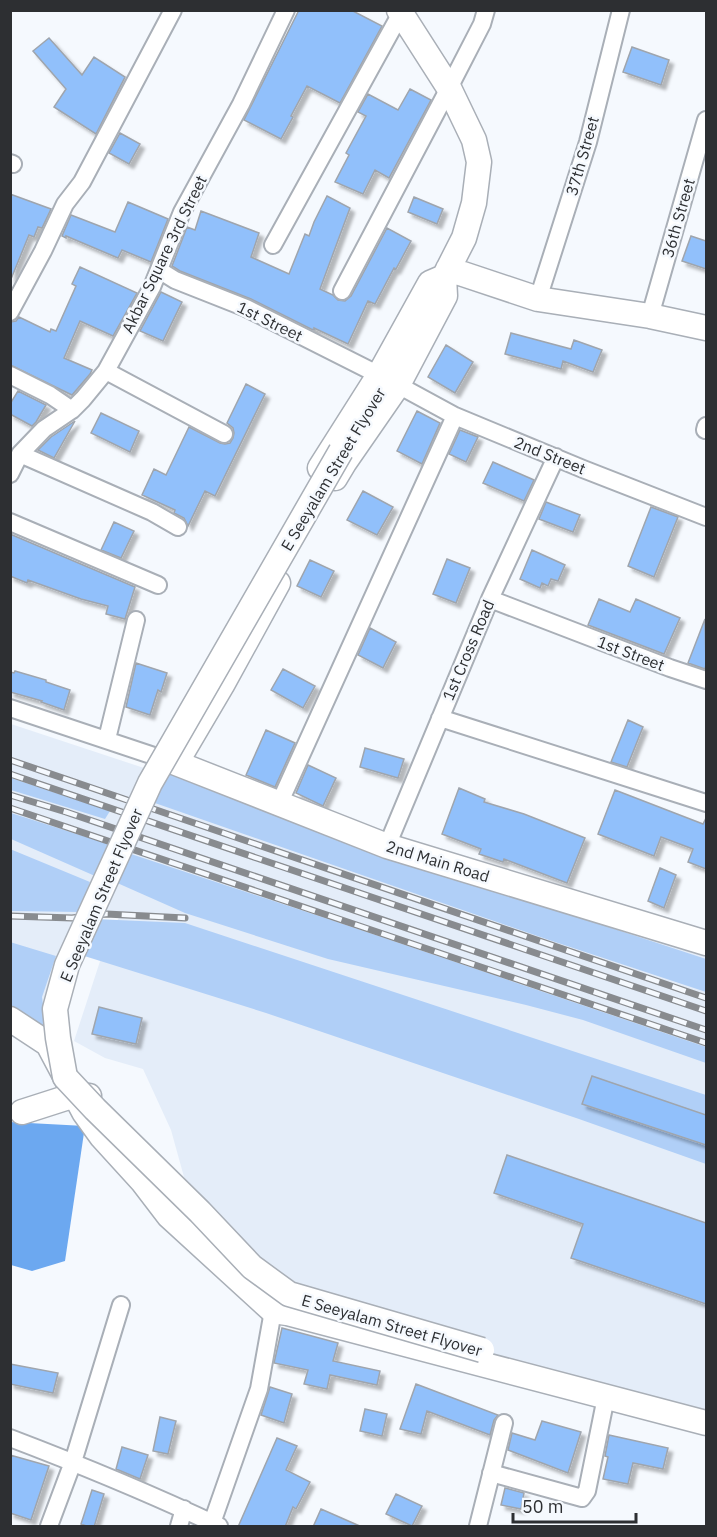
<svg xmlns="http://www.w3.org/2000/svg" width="717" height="1537" font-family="'IBM Plex Sans',sans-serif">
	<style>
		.built { fill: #e4edf9 }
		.green { fill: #b0cff7 }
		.water { fill: #6ca8f0 }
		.building { fill: #91c0fb; stroke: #9fa5ad; stroke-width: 1.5; filter: url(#shadow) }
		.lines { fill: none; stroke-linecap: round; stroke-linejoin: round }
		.street-casing { stroke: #a9afb7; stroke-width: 20 }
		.secondary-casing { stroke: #a9afb7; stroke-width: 27 }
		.street { stroke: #fff; stroke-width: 16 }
		.secondary { stroke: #fff; stroke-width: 24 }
		.rail-casing { stroke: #888b8f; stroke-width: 7 }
		.rail { stroke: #f5f9fe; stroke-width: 4.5; stroke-dasharray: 14; stroke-linecap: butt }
		.secondary-bridge-casing { stroke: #a9afb7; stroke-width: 27; stroke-linecap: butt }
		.secondary-bridge { stroke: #fff; stroke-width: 24 }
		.labels { text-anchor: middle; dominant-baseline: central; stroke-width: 5; stroke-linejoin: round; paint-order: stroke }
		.street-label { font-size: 16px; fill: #2d2f32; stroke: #f5f9fe }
	</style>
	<defs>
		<filter id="shadow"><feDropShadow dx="4.5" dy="4.5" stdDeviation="1.5" flood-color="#0004"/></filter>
	</defs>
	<rect width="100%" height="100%" fill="#f5f9fe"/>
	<path class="built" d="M11,724l695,230v464l-422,-115 -100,-126 -13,-47 -28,-61 -38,-11 -31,-17 30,-92 16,-34 -33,-11 -39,108 -37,-15z"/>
	<path class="green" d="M166,767l220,87 320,105v33l-157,-52 -397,-138z
		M11,778l99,33 -5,8 -94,-29z
		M11,813l97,31 -13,32 -84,-37z
		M10,849l80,33 -10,30 -69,-1z
		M128,853l203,67 375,127v16l-123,-43 -57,-15 -198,-46 -143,-46 -70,-31z
		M94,919l91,4 521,172v69l-127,-45 -313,-106 -188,-59z
		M10,942l46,14 -14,41 5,37 -36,-23z"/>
	<path class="water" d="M10,1122l75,4 -20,135 -33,10 -21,-6z"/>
	<path class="building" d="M299,10h52l31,16 -42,77 -33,-17 -16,30 2,1 -12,22 -37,-19z
		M49,38l33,37 12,-18 31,20 -29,57 -42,-27 12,-18 -33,-38z
		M632,47l37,13 -8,25 -38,-13z
		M410,89l21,11 -42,78 -14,-8 -12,24 -28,-12 14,-27 -3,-2 20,-37 -8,-4 10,-18 30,16z
		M120,133l20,11 -11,20 -20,-11z
		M10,194l41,15 -9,19 -4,-1 -4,10 -5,-2 -18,44z
		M327,196l23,12 -30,81 13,6 5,5 7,1 6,-5 36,-68 24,13 -15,28 -2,-1 -19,36 -7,-3 -20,43 -34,-16v2l-3,-1 -60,-30 -71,-28 -8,-5 15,-39 8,3 6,-19 58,22 -8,24 38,17 16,-40 4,2 5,-14z
		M414,197l29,12 -6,15 -29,-12z
		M128,202l40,17 -17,43 -29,-12 -4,8 -52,-22v2l-4,-2 9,-21 44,17z
		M691,236l15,5v28l-24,-8z
		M80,267l57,26 -24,43 -33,-15 -16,37 28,12 -2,4 -18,21 -62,-30v-43l6,-1 3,-4 31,15 1,-3 5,2 20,-45 -4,-2z
		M161,292l21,10 -19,39 -23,-10z
		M511,333l60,16 3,-9 28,10 -9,22 -30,-11 -2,8 -56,-15z
		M446,345l27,17 -18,31 -27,-16z
		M246,384l19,10 -50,102 -10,-5 -17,35 -4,-8 -10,-5 1,-3 -33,-15 12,-26 12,6 23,-48 31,16 5,1 5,-1 3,-5 1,-5 -1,-5 -6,-5z
		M18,391l28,14 -10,17 -4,4 -22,-12v-10z
		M417,411l23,12 -18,41 -25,-13z
		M101,413l38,18 -9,21 -39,-19z
		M75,421l-21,37 -16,-8 13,-13z
		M460,430l18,7 -12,25 -17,-8z
		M493,462l41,18 -10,21 -41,-18z
		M363,491l30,16 -16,28 -30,-15z
		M546,502l34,13 -7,17 -34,-13z
		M651,507l27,10 -24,60 -26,-11z
		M114,522l20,9 -13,27 -20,-8z
		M10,534l125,53 -10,32 -19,-5 2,-8 -27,-7 -53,-19 -1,3 -17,-7z
		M532,550l33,15 -7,16 -7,-2 -3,7 -6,-3 -2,5 -20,-9z
		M447,559l23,9 -14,35 -23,-9z
		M310,560l24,11 -13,26 -24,-11z
		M599,599l31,13 6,-13 44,19 -16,36 -76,-29z
		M705,619l1,46 -1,4 -17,-6z
		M370,628l26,14 -13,26 -25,-13z
		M136,663l31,10 -6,19 -3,-2 -8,25 -24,-8z
		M283,669l32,17 -12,22 -32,-18z
		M15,671l31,9v2l24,8 -6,20 -23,-8 1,-1 -32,-9v-20l4,1z
		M628,720l15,7 -16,40 -16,-5z
		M266,730l29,13 -20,44 -29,-12z
		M365,748l39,11 -6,19 -38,-11z
		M308,765l28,13 -13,28 -27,-13z
		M459,788l26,11 -1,3 40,12 61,24 -18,45 -63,-24 -1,3 -24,-8 2,-5 -39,-15z
		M615,790l88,34 3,-6v51l-18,-7 5,-13 -32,-12 -7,19 -56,-22z
		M660,868l16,7 -12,33 -16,-7z
		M99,1007l43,11 -6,26 -44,-10z
		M592,1076l114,39v30l-124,-41z
		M507,1155l199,68v81l-135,-46 12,-34 -89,-31z
		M282,1328l56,15 -5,18 47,10 -3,14 -47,-10 -3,14 -23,-5 4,-14 -34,-7z
		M10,1364l48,9 -5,20 -43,-9z
		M416,1384l82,31 -4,5 -4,15 -63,-24 -6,23 -21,-5z
		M270,1387l22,7 -8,29 -23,-8z
		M365,1409l22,5 -5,22 -22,-5z
		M160,1417l16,4 -8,33 -15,-3z
		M542,1421l39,11 -13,41 -60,-23 4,-17 23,7z
		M609,1435l59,13 -5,21 -30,-6 -5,21 -25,-5 5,-22 -3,-1z
		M277,1438l20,8 -11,24 24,12 -14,27 -3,-2 -8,20h-47z
		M122,1447l26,8 -8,24 -24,-10z
		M10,1455l39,11 -18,54 -21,-7z
		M505,1488l19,5 -3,16 -20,-4z
		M92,1490l12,4 -10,33h-5l-8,-3z
		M396,1494l26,12 -10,20 -26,-12z
		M321,1509l41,18h-49z"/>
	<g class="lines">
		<g class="street-casing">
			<path id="street" d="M10,163l3,1
				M273,245l128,-232
				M159,270l16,10 71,28 133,67
				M342,291l107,-203 33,-64 4,-14
				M538,299l50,-157 33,-132
				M10,312l33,-61 22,-47 17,-22 91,-172
				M650,316l56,-196
				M106,371l118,63
				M10,375l40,20 22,15
				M398,385l57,31 128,53 123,48
				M705,430l1,-4
				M20,454l132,58 26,15
				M10,474l10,-20 24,-25 28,-19 11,-11 23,-28 46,-84 30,-75 59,-108 45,-94
				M10,522l148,63
				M490,599l180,69 36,12
				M10,708l162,54
				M440,718l266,85
				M107,739l29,-119
				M279,804l176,-388
				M387,846l103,-247 66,-142
				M10,1438c71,27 141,56 209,88
				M491,1473l91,25 5,-7 19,-94
				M212,1523l47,-134 14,-78
				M49,1526l24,-64 48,-157
				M179,1526l5,-17
				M478,1526l26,-103"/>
		</g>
		<g class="secondary-casing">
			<path id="secondary" d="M399,10l50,78 25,52 5,22 -5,41 -10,35 -27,53
				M448,269l90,30 112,17 56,12
				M320,468l59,-93 51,-92 14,-6 1,19 -47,89 -54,78 -9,15
				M278,583l-56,102 -46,78 211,83 319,97
				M10,1019l38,25 36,68 18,25 41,45 26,34 104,95 14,2 419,110
				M22,1112l53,-17 14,1"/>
		</g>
		<use href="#street" class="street"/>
		<use href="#secondary" class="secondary"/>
		<g class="rail-casing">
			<path id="rail" d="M10,760l696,238
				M10,774l696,237
				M10,795l56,17 640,218
				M10,808l696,235
				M10,916l62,2 34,-4 79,4"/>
		</g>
		<use href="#rail" class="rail"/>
		<g class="secondary-bridge-casing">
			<path id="secondary-bridge" d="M341,451l-191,332 -83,182 -12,44 3,29 7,39 30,32 105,103 52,55 37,27 193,56"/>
		</g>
		<use href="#secondary-bridge" class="secondary-bridge"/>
	</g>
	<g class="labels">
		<g class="street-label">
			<text transform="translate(582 156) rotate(-74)">37th Street</text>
			<text transform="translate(678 218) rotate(-74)">36th Street</text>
			<text transform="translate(164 254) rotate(-64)">Akbar Square 3rd Street</text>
			<text transform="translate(270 321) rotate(26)">1st Street</text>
			<text transform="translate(550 455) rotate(22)">2nd Street</text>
			<text transform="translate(333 469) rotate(-59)">E Seeyalam Street Flyover</text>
			<text transform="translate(468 650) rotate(-67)">1st Cross Road</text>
			<text transform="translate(631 653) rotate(21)">1st Street</text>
			<text transform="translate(438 861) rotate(17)">2nd Main Road</text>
			<text transform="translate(101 895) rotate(-67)">E Seeyalam Street Flyover</text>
			<text transform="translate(392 1325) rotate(16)">E Seeyalam Street Flyover</text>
		</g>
	</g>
	<rect width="717" height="1537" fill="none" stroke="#2d2f32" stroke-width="24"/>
	<path d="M513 1513v9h123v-9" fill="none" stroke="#2d2f32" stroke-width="3"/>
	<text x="522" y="1513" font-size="18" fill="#2d2f32" stroke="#f5f9fe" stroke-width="4.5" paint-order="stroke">50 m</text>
</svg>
